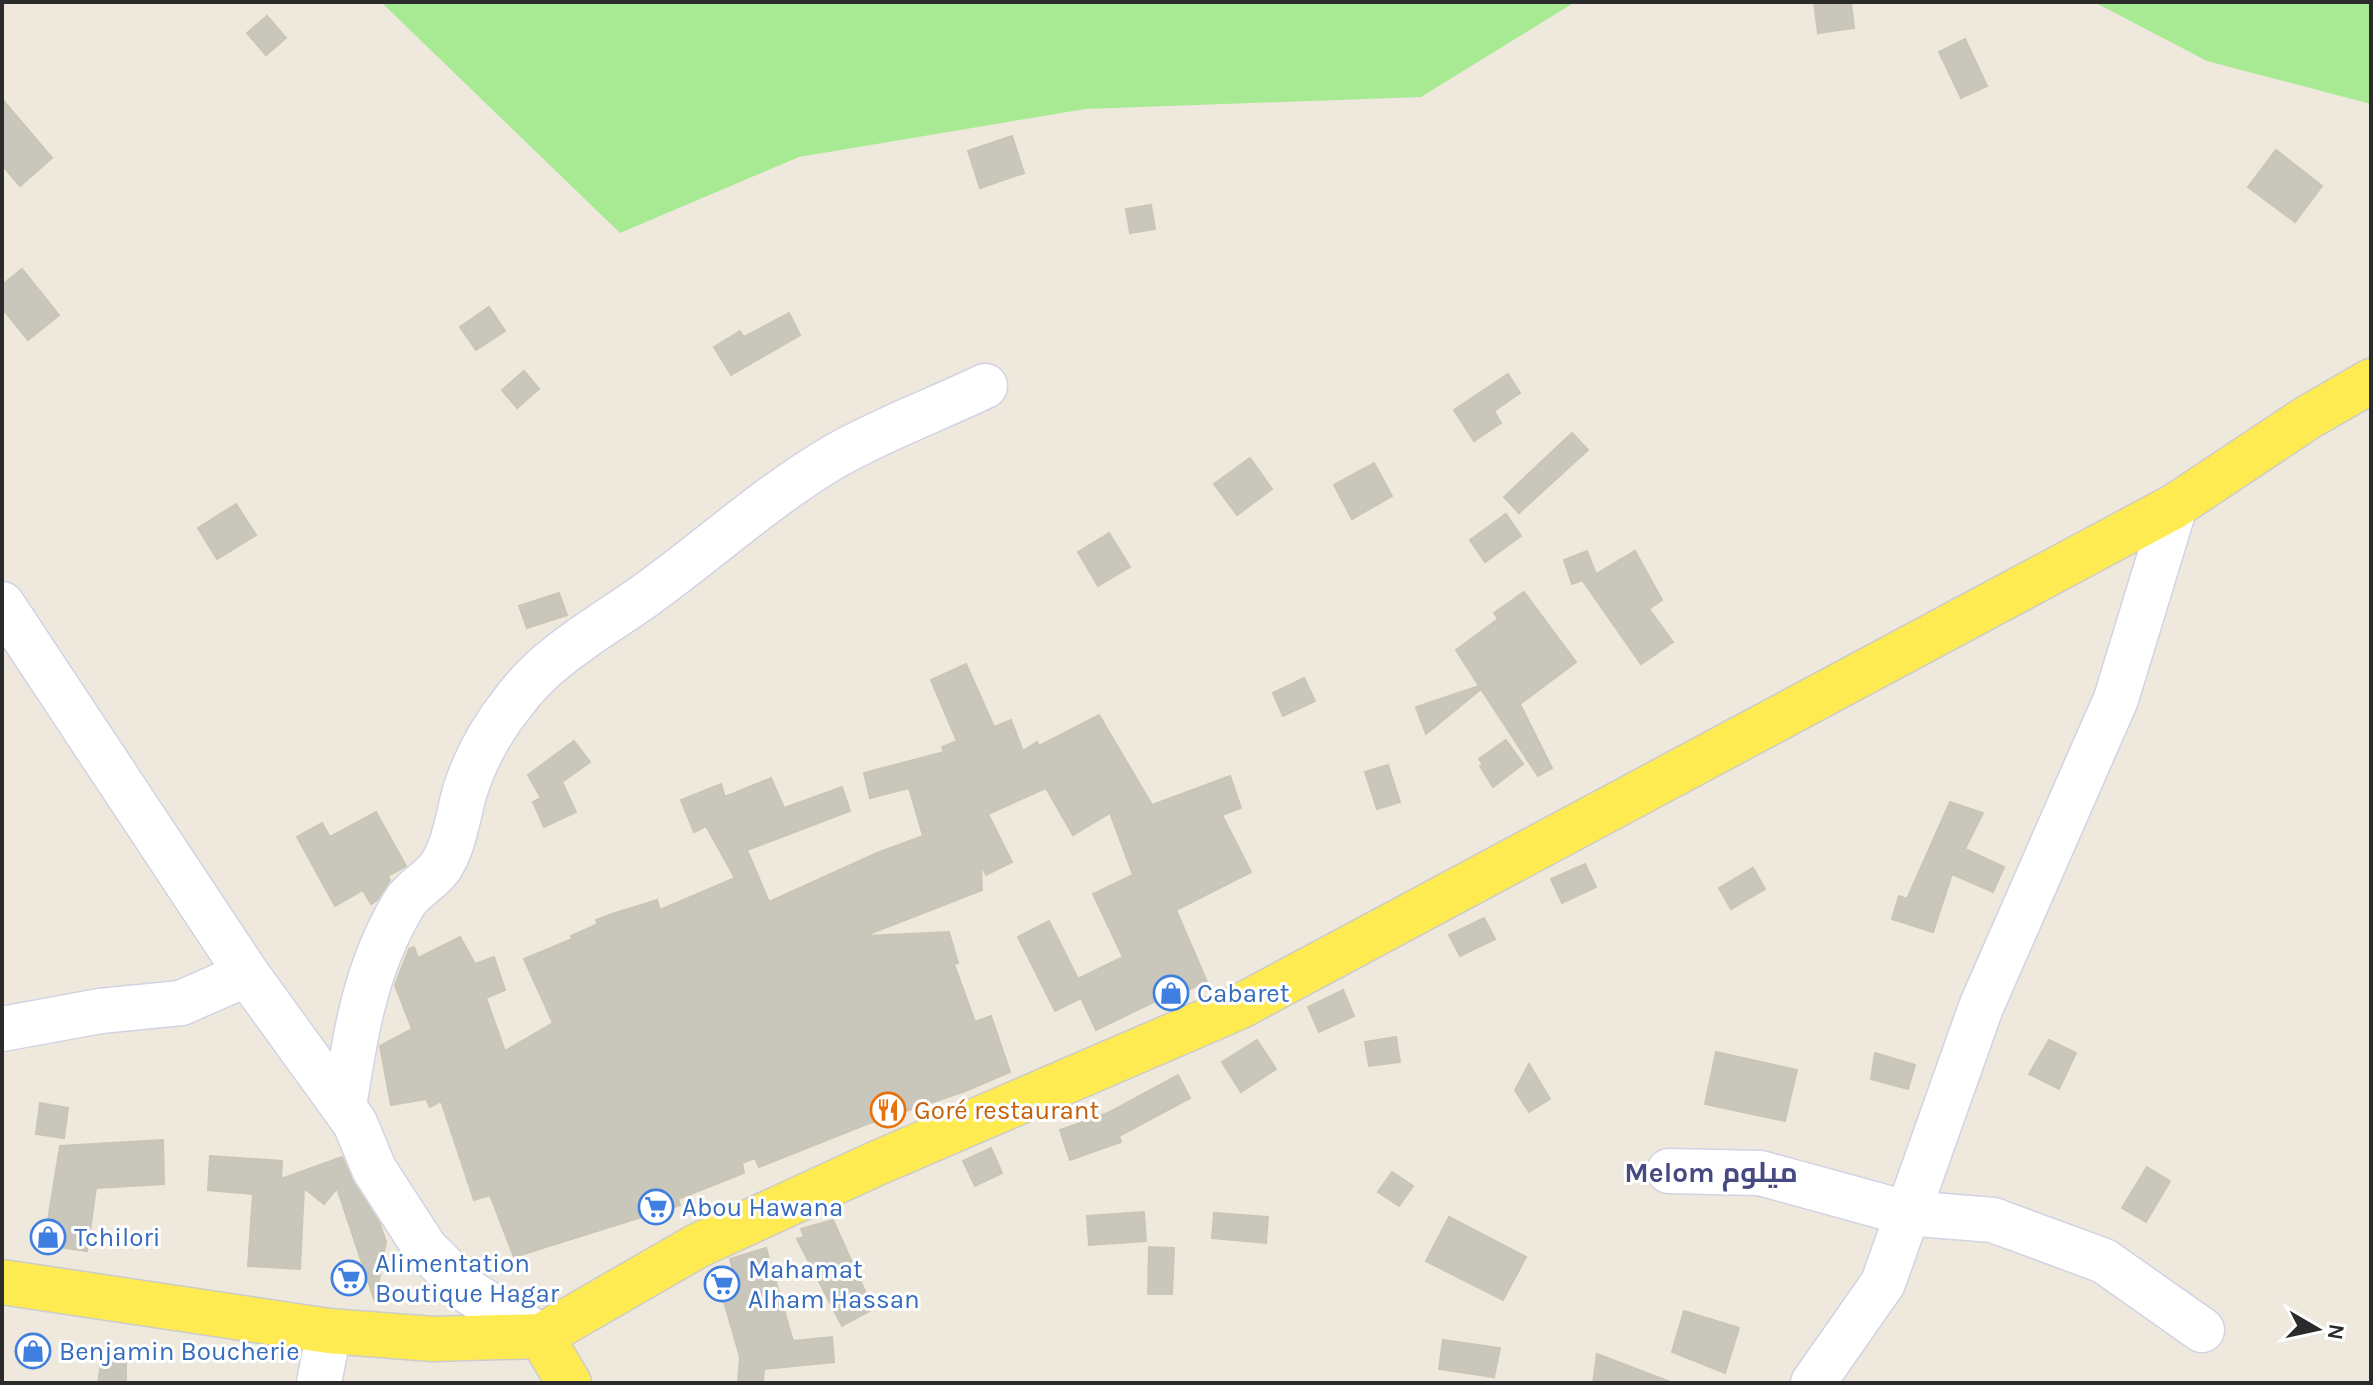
<svg xmlns="http://www.w3.org/2000/svg" width="2373" height="1385" font-family="Karla,Cairo,sans-serif">
	<style>
		.green { fill: #a7ea93 }
		.building { fill: #c9c7bb; stroke: #cac5b5; stroke-width: 2 }
		.lines { fill: none; stroke-linecap: round; stroke-linejoin: round }
		.minor-casing { stroke: #d1d3e5; stroke-width: 47 }
		.major-casing { stroke: #ccc; stroke-width: 47 }
		.minor { stroke: #fff; stroke-width: 44 }
		.major { stroke: #feeb51; stroke-width: 44 }
		.labels { text-anchor: middle; dominant-baseline: central; stroke-width: 6; stroke-linejoin: round; paint-order: stroke }
		.shop-label { font-size: 26px; fill: #366cbe; stroke: #fff; text-anchor: start }
		.food-label { font-size: 26px; fill: #c56008; stroke: #fff; text-anchor: start }
		.neighbourhood-label { font-size: 28px; font-weight: bold; fill: #474a81; stroke: #fff }
	</style>
	<rect width="100%" height="100%" fill="#eee9dc"/>
	<path class="green" d="M381,2h1194l-154,95 -336,12 -286,48 -179,76z
		M2094,2h277v102l-164,-43z"/>
	<path class="building" d="M1814,2h37l3,26 -36,5z
		M267,16l19,22 -20,17 -19,-22z
		M1965,39l22,47 -26,12 -22,-46z
		M2,99l50,59 -32,28 -18,-21z
		M1012,136l12,37 -44,15 -12,-37z
		M2276,150l46,36 -27,36 -47,-35z
		M1151,205l4,24 -25,4 -4,-24z
		M22,269l37,46 -31,25 -26,-32v-23z
		M489,307l16,24 -29,19 -16,-23z
		M789,313l11,22 -69,40 -17,-28 26,-16 4,6z
		M524,371l15,18 -22,19 -15,-18z
		M1508,374l12,19 -26,18 7,12 -27,18 -20,-31z
		M1572,433l16,17 -69,63 -15,-16z
		M1250,458l22,31 -35,26 -23,-31z
		M1374,463l18,33 -40,23 -18,-34z
		M236,504l20,31 -39,24 -19,-31z
		M1506,514l15,22 -36,26 -15,-22z
		M1109,533l21,34 -32,19 -20,-34z
		M1587,551l9,23 39,-23 27,49 -13,9 24,33 -32,22 -58,-83 5,-3 -16,6 -8,-24z
		M1524,592l52,70 -56,42 32,64 -14,8 -57,-87 -55,45 -10,-27 63,-21 -23,-36 42,-31 -4,-6z
		M559,593l8,22 -40,13 -8,-22z
		M966,664l28,63 17,-7 12,31 14,-9 2,4 60,-31 53,90 78,-29 11,32 -19,7 29,57 -75,38 31,72 -41,17 -2,-2 -68,33 -15,-32 -26,13 -37,-74 31,-16 29,58 45,-22 -30,-63 40,-19 -23,-62 -37,22 -27,-47 -58,26 24,48 -26,13 -5,-11 1,26 -118,46 85,-4 9,31 -4,1 21,58 16,-6 19,56 -47,20 -96,32 -108,43 -4,-9 -13,5 2,10 -66,26 2,6 -166,52 -24,-62 -16,5 -33,-99 -11,6 -4,-8 -35,6 -11,-59 32,-17 -17,-44 14,-36 5,-2 4,11 42,-21 15,27 19,-7 11,33 -19,8 19,53 48,-28 -29,-64 48,-20 -1,-3 27,-12 -2,-4 16,-6 45,-14 3,10 75,-32 -29,-52 -12,6 -13,-32 40,-16 4,13 46,-19 13,30 58,-21 8,24 -103,39 22,52 108,-49 46,-17 -14,-48 -39,10 -6,-25 80,-21 -2,-5 15,-6 -26,-61z
		M1304,678l11,23 -32,15 -10,-23z
		M1506,740l17,24 -30,23 -13,-21 3,-2 -4,-5z
		M574,741l16,21 -28,20 14,30 -32,15 -11,-25 8,-4 -13,-23z
		M1388,765l12,37 -23,7 -12,-37z
		M1950,802l33,11 -18,36 39,18 -11,25 -41,-18 -19,58 -41,-13 7,-23 8,3z
		M376,812l30,54 -18,10 2,4 -13,20 -6,4 -8,-14 -28,16 -38,-69 25,-14 8,14z
		M1585,864l11,23 -34,16 -11,-24z
		M1753,868l12,21 -34,20 -12,-21z
		M1484,918l11,21 -35,17 -11,-21z
		M1343,990l11,26 -35,16 -11,-25z
		M1396,1037l4,25 -31,4 -4,-24z
		M1257,1040l19,29 -35,23 -19,-30z
		M2049,1040l27,13 -17,36 -30,-15z
		M1716,1052l81,18 -12,51 -80,-17z
		M1875,1053l40,12 -7,24 -37,-10z
		M1529,1064l21,35 -21,13 -14,-22z
		M1178,1075l12,23 -71,38 2,6 -51,18 -10,-30 50,-18z
		M40,1103l28,5 -4,30 -28,-4z
		M163,1140l1,44 -68,4 -9,63 -43,-6 16,-99z
		M991,1148l11,25 -27,13 -12,-25z
		M210,1156l72,5 -1,18 61,-22 11,25 27,42 6,18 -11,60 -38,-114 -13,16 -20,-16 -4,81 -52,-3 5,-72 -45,-4z
		M2147,1167l23,14 -24,41 -24,-14z
		M1392,1172l21,14 -14,20 -21,-14z
		M1144,1212l2,29 -57,4 -2,-29z
		M1214,1213l54,4 -2,26 -54,-5z
		M1449,1217l77,40 -23,43 -77,-39z
		M833,1220l40,89 -31,17 -45,-87 7,-2 -3,-8z
		M1149,1247l25,1 -2,46h-24z
		M766,1248l27,93 39,-4 2,25 -70,7 -1,14h-25l2,-26 -24,-83 17,-4 -3,-11z
		M1684,1311l55,17 -14,45 -53,-21z
		M1443,1340l57,8 -6,29 -55,-8z
		M1597,1354l71,27 -1,2h-74z
		M102,1358l24,2v23h-28z"/>
	<g class="lines">
		<g class="minor-casing">
			<path id="minor" d="M2,604l245,370 108,149 19,46 51,79 44,44 72,44
				M2,1029l98,-18 81,-8 66,-29
				M344,1107c11,-72 21,-138 59,-202 9,-16 28,-24 38,-39 14,-22 17,-51 24,-75 10,-32 28,-64 49,-90 33,-45 87,-74 132,-106 64,-46 122,-100 191,-140 48,-27 98,-45 148,-69
				M1669,1171l91,2 146,40 87,7 111,41 98,69
				M319,1383l10,-52
				M1813,1383l70,-100 98,-276 135,-308 59,-193"/>
		</g>
		<g class="major-casing">
			<path id="major" d="M2,1282l327,49 104,8 108,-3 28,47
				M541,1336l156,-90 178,-82 364,-157 936,-501 132,-88 64,-37"/>
		</g>
		<use href="#minor" class="minor"/>
		<use href="#major" class="major"/>
	</g>
	<defs>
		<g id="shop-ring" transform="scale(1.8)"><circle r="9.5" fill="#fff" stroke="#3f7fe0" stroke-width="1.5"/><path d="M-5-2.5h2.3a2.7 3.5 0 0 1 5.4 0H5L5.5 6h-11ZM-1.5-2.5h3a1.5 2.3 0 0 0-3 0Z" fill="#3f7fe0"/></g>
		<g id="restaurant-ring" transform="scale(1.8)"><circle r="9.5" fill="#fff" stroke="#e8710a" stroke-width="1.5"/><path d="M-5-6h1v4h1v-4h1v4h1v-4h1v5L-1.5 .5V6h-2V.5L-5-1ZM5-6V6H3V1.5H1.5Q1.5-4 5-6Z" fill="#e8710a"/></g>
		<g id="supermarket-ring" transform="scale(1.8)"><circle r="9.5" fill="#fff" stroke="#3f7fe0" stroke-width="1.5"/><path d="M-6-5.5h2.5l.6 2H6L4.5 2H-2.5L-4.4-4H-6ZM-1.5 3.2a1.3 1.3 0 1 0 .1 0ZM3 3.2a1.3 1.3 0 1 0 .1 0Z" fill="#3f7fe0"/></g>
	</defs>
	<g fill-rule="evenodd">
		<use href="#shop-ring" x="1171" y="993"/>
		<use href="#restaurant-ring" x="888" y="1110"/>
		<use href="#supermarket-ring" x="656" y="1207"/>
		<use href="#shop-ring" x="48" y="1237"/>
		<use href="#supermarket-ring" x="349" y="1278"/>
		<use href="#supermarket-ring" x="722" y="1284"/>
		<use href="#shop-ring" x="33" y="1351"/>
	</g>
	<g class="labels">
		<g class="shop-label">
			<text x="1197" y="993">Cabaret</text>
			<text x="682" y="1207">Abou Hawana</text>
			<text x="74" y="1237">Tchilori</text>
			<text x="375" y="1263">Alimentation<tspan x="375" dy="30">Boutique Hagar</tspan></text>
			<text x="748" y="1269">Mahamat<tspan x="748" dy="30">Alham Hassan</tspan></text>
			<text x="59" y="1351">Benjamin Boucherie</text>
		</g>
		<g class="food-label">
			<text x="914" y="1110">Goré restaurant</text>
		</g>
		<g class="neighbourhood-label">
			<text x="1711" y="1172">Melom ميلوم</text>
		</g>
	</g>
	<rect width="2373" height="1385" fill="none" stroke="#2b2b2b" stroke-width="8"/>
	<g transform="translate(2317 1329) rotate(99)" stroke="#ffffff" stroke-width="6" paint-order="stroke">
	<path d="M0-6L14 30L0 20L-14 30Z" fill="#2b2b2b"/>
	<text y="-12" font-size="22" font-weight="bold" text-anchor="middle" fill="#2b2b2b">N</text>
	</g>
</svg>
